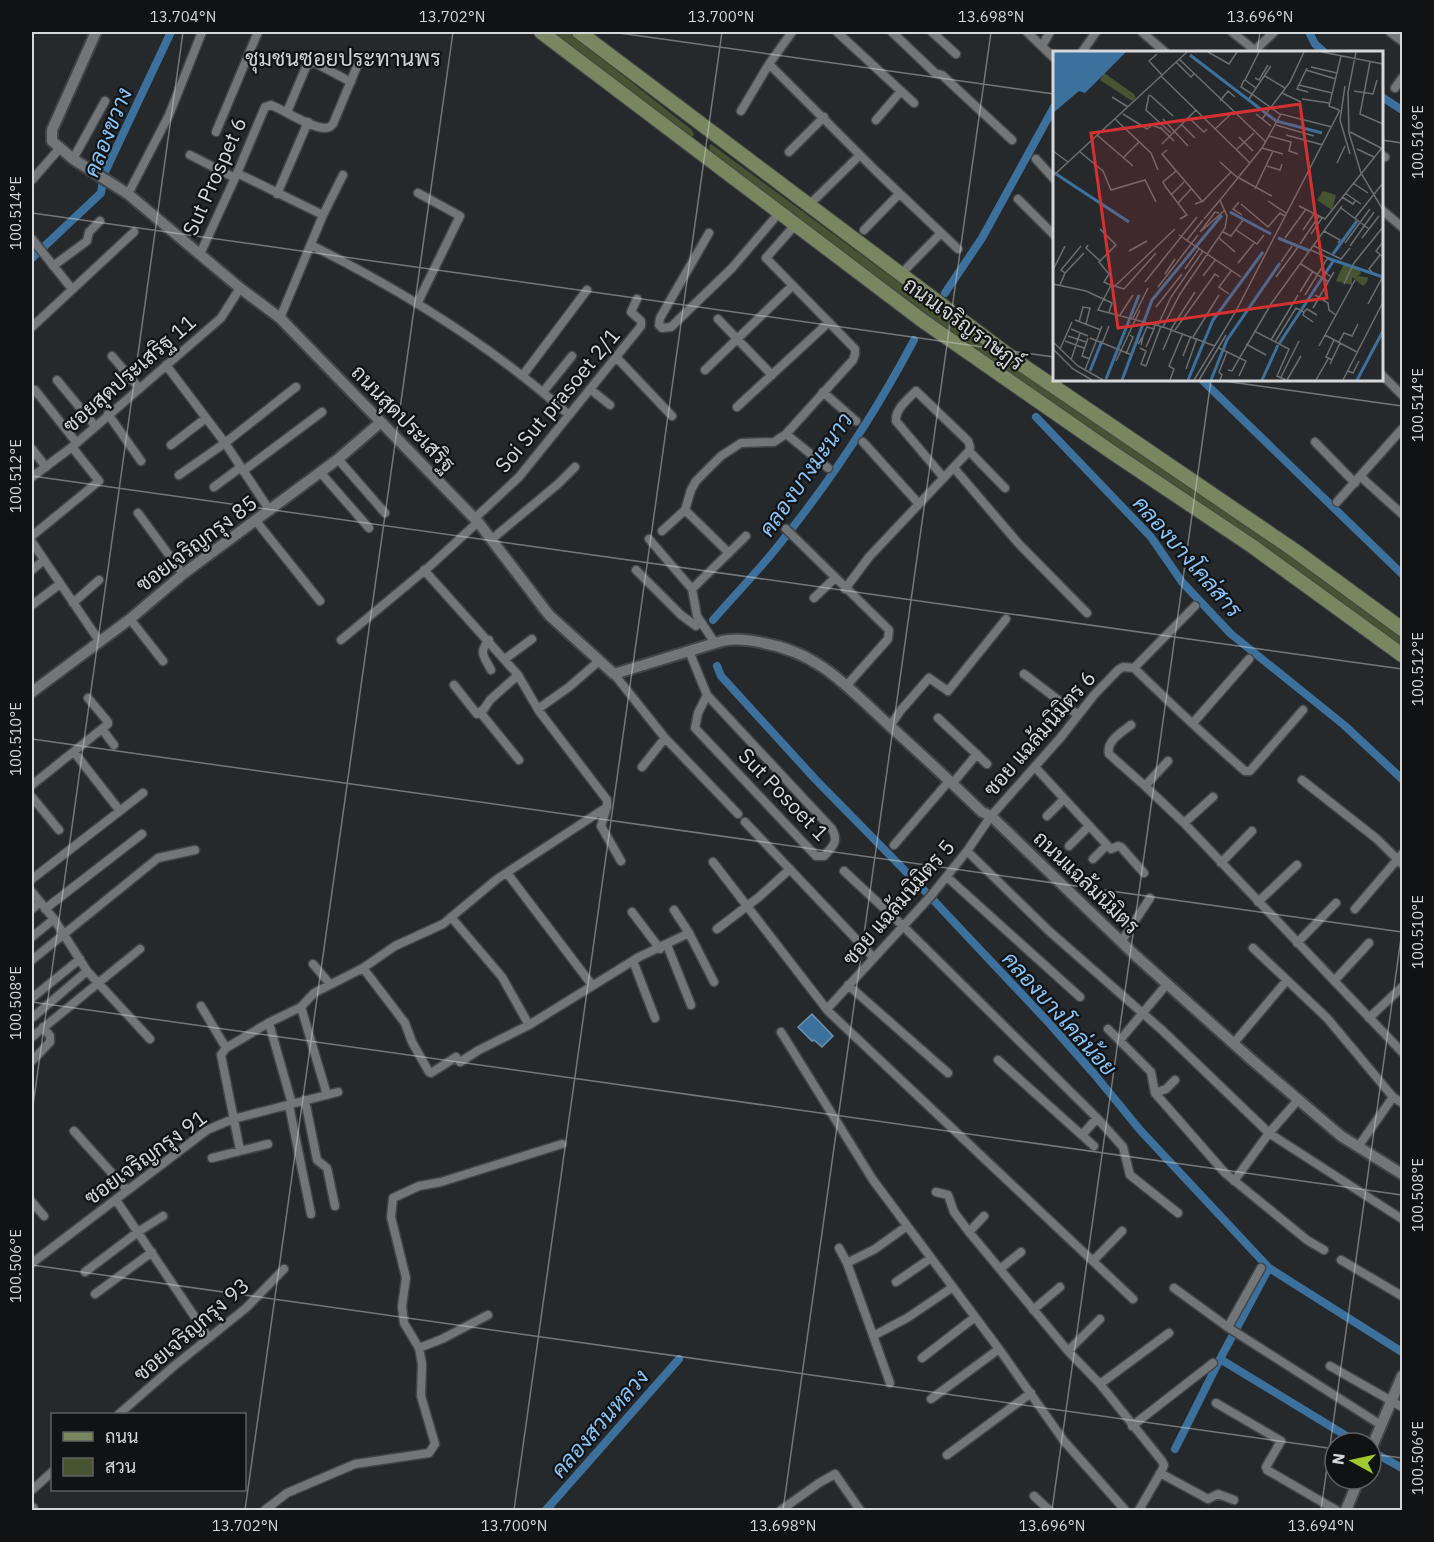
<svg xmlns="http://www.w3.org/2000/svg" width="1434" height="1542" font-family="'IBM Plex Sans',Sarabun,sans-serif">
	<style>
		.green { fill: #475431 }
		.water { fill: #3d719d; stroke: #6b90af; stroke-width: 1.5 }
		.lines { fill: none; stroke-linecap: round; stroke-linejoin: round }
		.canal { stroke: #3d719d; stroke-width: 8 }
		.minor-casing { stroke: #424548; stroke-width: 11 }
		.tertiary-casing { stroke: #424548; stroke-width: 14 }
		.secondary-casing { stroke: #424548; stroke-width: 15 }
		.primary-casing { stroke: #424548; stroke-width: 16 }
		.minor { stroke: #727679; stroke-width: 8 }
		.tertiary { stroke: #727679; stroke-width: 10 }
		.secondary { stroke: #727679; stroke-width: 12 }
		.primary { stroke: #788760; stroke-width: 14 }
		.ticks { fill: none; stroke: #d5d7d9; stroke-width: 1.5; stroke-opacity: 0.45 }
		.labels { text-anchor: middle; dominant-baseline: central; stroke-width: 4.5; stroke-linejoin: round; paint-order: stroke }
		.street-label { font-size: 21px; fill: #d5d7d9; stroke: #101213 }
		.neighbourhood-label { font-size: 22px; fill: #cfd3d7; stroke: #101213 }
		.water-label { font-size: 22px; font-style: italic; fill: #8ac5f9; stroke: #101213 }
		.inset-river { fill: none; stroke: #3d719d; stroke-width: 3 }
		.inset-road { fill: none; stroke: #6c6f71; stroke-width: 1.5 }
		.view { fill: #d63131; fill-opacity: 0.15; stroke: #d63131; stroke-width: 3 }
		.inset-edge { fill: none; stroke: #d5d7d9; stroke-width: 3 }
		.neatline { fill: none; stroke: #d5d7d9; stroke-width: 2 }
		.ticks-label { font-size: 15px; text-anchor: middle; fill: #d5d7d9 }
	</style>
	<rect width="100%" height="100%" fill="#26292c"/>
	<path class="green" d="M551,32h17l124,98 2,5 -4,4z
		M711,144l235,173 79,56 189,126 188,136v12l-131,-95 -232,-156 -129,-92 -142,-107 -58,-47 -1,-4z"/>
	<path class="water" d="M812,1014l21,22 -11,11 -8,-7 -2,1 -14,-14z"/>
	<g class="lines">
		<path class="canal" d="M1309,32l6,12 9,8
			M1382,97l20,13
			M32,258l69,-65 3,-19 67,-142
			M945,293l37,-55 72,-131
			M1202,380l200,194
			M1036,417l115,120 31,45 49,52 113,91 58,54
			M713,620c20,-23 42,-46 61,-69 53,-65 101,-137 140,-211
			M717,666l4,10 95,104 105,107 128,136 46,52 45,55 129,138 133,84
			M1220,1359l138,84
			M1175,1449l45,-90 49,-91
			M1371,1451l31,17
			M546,1510l133,-151"/>
		<g class="minor-casing">
			<path id="minor" d="M837,32l77,71
				M892,32l43,41 7,2 70,65
				M932,32l24,22
				M1027,32l27,26
				M1142,32l23,20
				M1232,32l25,20
				M1390,32l12,9
				M1042,46l8,-14
				M1082,52l14,-20
				M1253,52l21,-20
				M769,64l108,108 81,77
				M1395,88l7,-10
				M741,111l28,-47 23,-32
				M287,112l19,-45 4,-4h5l36,19
				M876,120l25,-29
				M216,132l42,-100
				M789,152l35,-35
				M190,155l45,23
				M1382,155l3,2
				M73,159l32,-58
				M1036,159l18,20
				M237,173l86,42
				M32,180l27,-31
				M128,194l41,-79 33,-83
				M277,194l31,-72
				M1018,199l36,36
				M809,205l51,-50
				M1382,210l20,17
				M864,230l35,-36
				M709,233l-49,85 -1,7 3,3 9,-1 61,-59 47,-55
				M32,239l40,50
				M311,245c92,46 181,101 258,170
				M200,254l35,-76 30,-71 6,-2c15,6 38,22 53,23 5,0 6,-1 9,-4l25,-60
				M53,266l34,-25 2,-9 11,-11
				M900,275l41,-42
				M417,304l43,-88 -42,-23
				M280,318l43,-103 20,-40
				M718,319l54,56
				M32,327l102,-95
				M112,356l27,32
				M617,358l55,58
				M166,365l59,78 45,68
				M705,370l87,-84
				M523,375l64,-85
				M1382,375l20,20
				M57,380l38,46
				M590,389l20,16
				M35,390l41,52
				M543,392l29,-36
				M823,392l33,29
				M737,407l92,-85
				M108,414l33,47
				M786,434l42,34
				M863,442l56,62
				M1315,442l40,41
				M171,445l35,-27
				M32,449l14,18
				M969,451l36,37
				M338,459l47,54
				M954,468l64,75 69,70
				M243,471l79,-59
				M320,472l49,56
				M179,475l46,-32 71,-56
				M32,477l40,-30 149,-129 19,-30
				M1361,477l41,37
				M214,487l27,-20
				M1337,502l65,-73
				M685,510l44,43
				M138,513l45,61
				M474,519l45,-42 122,-151v-5l-10,-9 6,-13
				M256,521l64,80
				M786,529l103,101 -1,9 -41,46
				M662,531l23,-21 6,-20 5,-9 25,-25 20,-13 33,-1 12,-8 67,-74 2,-6v-5l-89,-91 30,-34
				M32,536l67,-55 -27,-34
				M492,539l66,-55 17,-17
				M649,539l43,50 54,-53
				M32,542l68,100
				M32,570l12,-10
				M424,570l94,105 21,36 68,89v7l-6,19 20,35
				M636,570l45,45 15,11 5,-4
				M692,589l5,27 18,27
				M845,589l24,-32 100,-106 1,-4 -2,-6 -52,-50c-8,8 -21,18 -20,30l48,57
				M814,598l21,-20
				M73,603l26,-23
				M32,605l28,-21
				M130,619l33,42
				M341,640l89,-74 48,-44
				M489,640c-11,13 -5,16 2,30
				M689,651l18,44 125,134c7,13 1,17 -8,27h-8l-121,-128 3,-15 9,-18
				M505,659l27,-20
				M1134,668c36,35 73,70 111,103h5l53,-61
				M614,674l51,64 73,76
				M1024,674l54,41
				M454,685l23,29 7,-5 6,-9 28,-25
				M538,709l31,-22 30,-26
				M480,712l39,48
				M938,718l49,46
				M1193,723l56,-64
				M1131,725c-9,7 -25,16 -22,29l36,32
				M890,726l11,-16 28,-32 19,13 58,-72
				M102,729l12,16
				M74,752l46,59
				M1168,761l-23,25 39,37 218,229
				M642,767l23,-29
				M1035,767l72,78 4,4 7,-3 3,1 23,26
				M1302,780l75,59 25,25
				M952,784l25,-30
				M32,785l76,-61v-2l-20,-24
				M32,797l27,33
				M1047,816l16,-16
				M745,822l129,136
				M1184,823l29,-26
				M894,845l55,-64
				M1069,846l19,-19
				M967,851l82,80 114,100 106,102 133,86
				M1093,859l14,-14
				M713,862l115,149 305,288
				M1221,863l31,-32
				M844,871l59,55 194,192 26,29 7,28 48,38
				M507,873l85,112
				M947,877l133,120
				M32,879l111,-86
				M32,892l22,27 33,52 63,68
				M1258,902l39,-37
				M32,909l8,-7
				M45,909l97,-75
				M1355,909l47,-55
				M674,910l15,23
				M632,912l28,37
				M451,917l51,60 27,48
				M717,929l42,-32 31,-28
				M32,937l22,-18
				M1121,942l29,-44
				M1297,943l39,-40
				M667,945l24,60
				M1253,948l74,70 66,79 9,6
				M32,960l126,-102 37,-8
				M633,961l22,57
				M313,964l17,20
				M363,968l42,55 7,19 17,30 2,1 25,-16
				M1334,981l35,-38
				M848,985l100,88
				M32,998l48,-39
				M201,1006l25,42 44,-26 31,-15 13,-14 49,-25 32,-22 48,-22 54,-45 110,-72
				M301,1007l26,88
				M827,1009l103,-112 37,-46 24,-35 70,-79 33,-42 24,-25 5,-3 11,1 61,-62
				M32,1018l55,-47
				M1369,1018l33,-31
				M269,1023l23,81
				M1108,1029l43,43 4,21 70,80 82,67 17,10
				M781,1032l92,148 126,169 65,92 61,69
				M32,1037l108,-88
				M1120,1040l47,-56
				M1233,1044l54,-64
				M226,1048l-5,7 19,95
				M998,1060l96,86
				M32,1061l18,-19v-6l-7,-9
				M460,1062l19,-12 50,-25 110,-68 50,-24 25,49
				M1155,1093l11,-4 9,-9
				M305,1100l12,60 10,8 8,38
				M289,1105l22,109
				M74,1131l53,59
				M1082,1135l15,-17
				M1358,1147l35,-50
				M212,1158l56,-14
				M1234,1181l35,-48 29,-33
				M936,1192l12,3 6,17 15,20 99,119 32,33 62,77 2,4 -2,5 -23,40
				M116,1200l93,138
				M32,1202l12,14
				M969,1232l15,-16
				M839,1248l8,15 43,120
				M1341,1260l61,36
				M1093,1261l29,-30
				M32,1263l175,-133 26,-11 105,-27
				M847,1263l28,-14 32,-23
				M1000,1269l21,-17
				M85,1272l53,-40 25,-16
				M896,1282l35,-24
				M1174,1288l55,40 152,97
				M95,1294l57,-42
				M1033,1310l27,-23
				M1228,1327l33,-59
				M873,1336l34,-18 46,-31
				M419,1348l23,-9 46,-24
				M1068,1351l32,-32
				M922,1358l53,-41
				M1330,1366l72,41
				M1100,1384l69,-51
				M931,1399l68,-50
				M1216,1403l65,38 -15,26 1,3 69,40
				M119,1414l55,-48 72,-58 38,-39
				M1132,1426l81,-63
				M947,1455l84,-62
				M1160,1473l48,26 10,-5 16,6
				M32,1490l20,-18
				M1034,1496l15,14
				M265,1510l22,-17 68,-29 74,-11 6,-9 -14,-48 1,-32 -3,-16 -15,-25 -2,-17 4,-28 -15,-61 2,-19 26,-12 22,-4 121,-38
				M781,1510l38,-27 16,-9 25,36"/>
		</g>
		<g class="tertiary-casing">
			<path id="tertiary" d="M96,32l-44,98v11l21,18 55,35 112,94 40,30 198,204 71,93 65,59 108,-33c14,-3 28,-1 41,2 58,10 87,47 128,84 31,28 61,56 91,85l9,4 145,140 117,105 88,75 61,38
				M32,692l98,-73 53,-45 155,-115 43,-37
				M1371,1449l31,-73
				M1346,1510l13,-31"/>
		</g>
		<g class="secondary-casing">
			<path id="secondary" d="M32,1509v1"/>
		</g>
		<g class="primary-casing">
			<path id="primary" d="M541,32l382,289 190,132 139,93 150,109
				M579,32l436,328 279,190 108,79"/>
		</g>
		<use href="#minor" class="minor"/>
		<use href="#tertiary" class="tertiary"/>
		<use href="#secondary" class="secondary"/>
		<use href="#primary" class="primary"/>
	</g>
	<path class="ticks" d="M612,32l442,62M1257,52l3,-20M1382,140l20,3M32,213l1022,144M1216,380l186,26M32,476l1370,193M32,739l1370,193M32,1002l1370,193M32,1113l151,-1081M32,1265l1303,184M1371,1454l31,4M245,1510l208,-1478M514,1510l208,-1478M783,1510l208,-1478M1052,1510l159,-1130M1321,1510l81,-579"/>
	<g class="labels">
		<g class="street-label">
			<text transform="translate(214 176) rotate(-66)">Sut Prospet 6</text>
			<text transform="translate(964 323) rotate(36)">ถนนเจริญราษฎร์</text>
			<text transform="translate(129 373) rotate(-41)">ซอยสุดประเสริฐ 11</text>
			<text transform="translate(557 400) rotate(-50)">Soi Sut prasoet 2/1</text>
			<text transform="translate(404 418) rotate(46)">ถนนสุดประเสริฐ</text>
			<text transform="translate(196 543) rotate(-37)">ซอยเจริญกรุง 85</text>
			<text transform="translate(1039 733) rotate(-49)">ซอย แฉล้มนิมิตร 6</text>
			<text transform="translate(784 794) rotate(46)">Sut Posoet 1</text>
			<text transform="translate(1087 882) rotate(44)">ถนนแฉล้มนิมิตร</text>
			<text transform="translate(898 902) rotate(-49)">ซอย แฉล้มนิมิตร 5</text>
			<text transform="translate(145 1157) rotate(-36)">ซอยเจริญกรุง 91</text>
			<text transform="translate(191 1329) rotate(-41)">ซอยเจริญกรุง 93</text>
		</g>
		<g class="neighbourhood-label">
			<text x="343" y="57">ชุมชนซอยประทานพร</text>
		</g>
		<g class="water-label">
			<text transform="translate(107 132) rotate(-68)">คลองขวาง</text>
			<text transform="translate(805 474) rotate(-55)">คลองบางมะนาว</text>
			<text transform="translate(1188 556) rotate(49)">คลองบางโคล่สาร</text>
			<text transform="translate(1060 1013) rotate(48)">คลองบางโคล่น้อย</text>
			<text transform="translate(599 1423) rotate(-49)">คลองสวนหลวง</text>
		</g>
	</g>
	<g transform="translate(1053 51)">
		<rect width="330" height="330" fill="#26292c"/>
		<path d="M51,22l30,21 2,4 -4,3 -32,-21zM270,140l13,4 -4,15 -15,-10zM291,212l16,5 1,6 -4,2 11,1 -1,5 -4,4 -11,-9v8l-16,-4z" fill="#475431"/>
		<path d="M0,1h73l-41,41 -6,-2 -26,22z" fill="#3d719d"/>
		<path class="inset-river" d="M137,4l86,66 46,12M37,32l9,-19 15,-12M1,57l9,-16 39,-40M0,60l54,-59M0,121l76,50M177,161l41,22M225,187l32,13M280,203l24,-33M274,207l56,19M226,293l55,-84M37,320l12,-30M53,328l33,-84M69,329l30,-80 70,-85M135,329l25,-60 50,-68M158,329l16,-40 53,-77M209,329l16,-35M304,329l26,-49"/>
		<path class="inset-road" d="M155,1l21,12 8,-12M269,1l61,12M303,1l-8,40 1,41 12,40 22,37M104,3l-8,7 13,14M126,8l87,83M123,11l15,15 3,-3M317,11l-10,52 23,10M218,15l-19,28 29,21M258,16l26,6M254,17l-1,2 30,9M253,19l-9,19 11,3M108,25l89,87M212,25l20,12M202,27l4,2 9,-15M191,29l-3,7 11,7 -3,5M246,34l33,8M292,35l-5,34 10,34M203,37l-11,-8 14,-28M301,40l19,3 4,-14M229,42l19,9M96,44l-3,15 25,23M97,44l23,21M59,46l16,10M249,48l27,4M167,50l8,-10 7,6M286,59l-10,-4 12,-50M70,63l24,15 5,-4 10,4M203,63l15,12M135,66l16,15 3,-3M62,68l36,34 7,17M110,68l25,27M209,68l28,-37 14,-30M128,73l14,14M223,74l38,11M107,76l14,14M162,78l17,-16M297,81l33,17M44,84l36,31M233,84l37,10M216,85l22,6 -2,9 9,3M186,86l14,14M109,93l34,-34M209,97l21,6M304,98l17,8M114,99l-5,4 40,47M183,99l18,-17M0,100l15,11M27,101l23,19 8,19 34,-10 11,22M70,107l16,-16M167,111l18,16M284,112l8,-17M214,115l13,4 2,-6M0,125l134,-124M186,127l33,18M300,132l15,10M112,135l22,29 -7,4M112,135l-2,-4 13,-11M202,138l18,-38M292,142l16,11M118,144l13,-13M289,146l11,7 3,-4M215,150l18,12M186,151l-6,7 9,6M125,152l13,-14M142,153l8,-3 28,-29M188,153l27,23 12,-14 5,3M246,155l26,13 56,-70M288,157l28,21M302,167l28,-35M151,168l16,-19M47,178l16,16 -17,17 10,12 -5,8 4,2 16,5 32,-36M183,179l21,14 7,-9M250,179l11,-16M271,180l16,9 -2,3M147,181l25,-22M147,181l15,-20 4,1M170,181l8,4 12,-16M258,183l11,-16M126,184l62,42M166,187l16,14M232,187l21,-29M309,187l17,-22M134,189l16,-20M330,191l-7,9 7,6M292,192l25,-34M247,193l19,-28M35,194l-2,3 14,13M261,195l27,13 9,-11M297,195l24,-34M258,199l17,8M76,200l18,-10M228,211l11,-16M185,212l17,-21M248,213l28,18M132,218l14,-20M268,218l10,8 3,-5M0,219l12,-24M319,221l-3,-3 11,-14M12,222l19,-20M112,223l10,-15M150,225l13,-17M223,226l22,-30M92,231l52,-65M0,233l33,7 26,12 -3,9M291,233l10,-21 29,-36M7,234l5,-12 -4,-3 20,-24M58,234l-13,25 65,17 52,19M62,235l60,-57M105,236l40,-52M247,241l13,-21M176,243l-10,-7 12,-16M252,244l22,-36M262,244l13,8 1,7 7,5M315,253l14,-26M103,256l26,-33M260,257l18,-31M67,264l13,-20M80,267l15,-30M22,269l26,10M26,271l4,-15 7,1 -4,16M260,271l-10,-7 1,-3 3,-3 10,6M105,274l13,-28 32,-46M110,276l17,-33 45,-66 2,-12 -7,-16 42,-52 19,-34 51,13M18,278l17,7M118,278l24,-37M122,279l40,-56 4,3M201,280l35,18 -12,27 9,4M272,284l32,17M15,285l18,6M90,285l4,-9 7,2 1,-5M140,286l26,-42M35,287l-6,18 8,3M37,287l42,17M218,289l27,-45M12,290l19,7M0,291l25,24 25,14M222,291l21,-34 8,4M286,291l5,-9 8,3 6,-12M49,293l7,-18M85,293l5,-8 -2,9M193,293l20,11M266,295l36,-66M93,296l8,-18M87,297l6,3 -5,13 5,2 15,-40M166,297l27,13 -7,15M0,298l20,20 19,11M7,298l12,-27M110,299l9,-21M73,303l7,-17 -3,-2M130,305l8,-20M18,309l9,-27M279,309l-6,-3 8,-17M63,310l24,-51M277,313l10,-21M133,318l11,-31M32,319l17,-44M175,319l4,1 39,-67 71,-98M295,320l5,2 6,-12M228,326l18,-36M117,329l4,-11 -5,-3 14,-33M141,329l42,-69 104,-201M146,329l27,-45M167,329l2,-5 -3,-3 8,-20M234,329l14,-24M263,329l12,-21M290,329l40,-78"/>
		<path class="view" d="M247,53l27,194 -209,30 -27,-195z"/>
		<rect width="330" height="330" class="inset-edge"/>
	</g>
	<rect width="1434" height="1542" fill="none" stroke="#101213" stroke-width="66"/>
	<rect x="51" y="1413" width="195" height="78" fill="#101213" stroke="#5f6162" stroke-width="1.5"/>
	<rect x="63" y="1432" width="30" height="9" fill="#788760" stroke="#5f6162" stroke-width="1.5"/>
	<text x="105" y="1443" font-size="18" fill="#d5d7d9">ถนน</text>
	<rect x="63" y="1458" width="30" height="18" fill="#475431" stroke="#5f6162" stroke-width="1.5"/>
	<text x="105" y="1473" font-size="18" fill="#d5d7d9">สวน</text>
	<g transform="translate(1353 1461) rotate(278)"><circle r="28" fill="#101213" stroke="#5f6162" stroke-width="1.5"/>
	<path d="M0-4.5L10 22L0 15L-10 22Z" fill="#9eca2e"/>
	<text y="-9" font-size="16" font-weight="bold" text-anchor="middle" fill="#d5d7d9">N</text>
	</g>
	<rect x="33" y="33" width="1368" height="1476" class="neatline"/>
	<g class="ticks-label">
		<text x="183" y="22">13.704°N</text>
		<text x="452" y="22">13.702°N</text>
		<text x="721" y="22">13.700°N</text>
		<text x="991" y="22">13.698°N</text>
		<text x="1260" y="22">13.696°N</text>
		<text transform="translate(1418 142) rotate(-90)" y="5">100.516°E</text>
		<text transform="translate(16 213) rotate(-90)" y="5">100.514°E</text>
		<text transform="translate(1418 405) rotate(-90)" y="5">100.514°E</text>
		<text transform="translate(16 476) rotate(-90)" y="5">100.512°E</text>
		<text transform="translate(1418 669) rotate(-90)" y="5">100.512°E</text>
		<text transform="translate(16 739) rotate(-90)" y="5">100.510°E</text>
		<text transform="translate(1418 932) rotate(-90)" y="5">100.510°E</text>
		<text transform="translate(16 1003) rotate(-90)" y="5">100.508°E</text>
		<text transform="translate(1418 1195) rotate(-90)" y="5">100.508°E</text>
		<text transform="translate(16 1266) rotate(-90)" y="5">100.506°E</text>
		<text transform="translate(1418 1458) rotate(-90)" y="5">100.506°E</text>
		<text x="245" y="1531">13.702°N</text>
		<text x="514" y="1531">13.700°N</text>
		<text x="783" y="1531">13.698°N</text>
		<text x="1052" y="1531">13.696°N</text>
		<text x="1321" y="1531">13.694°N</text>
	</g>
</svg>
